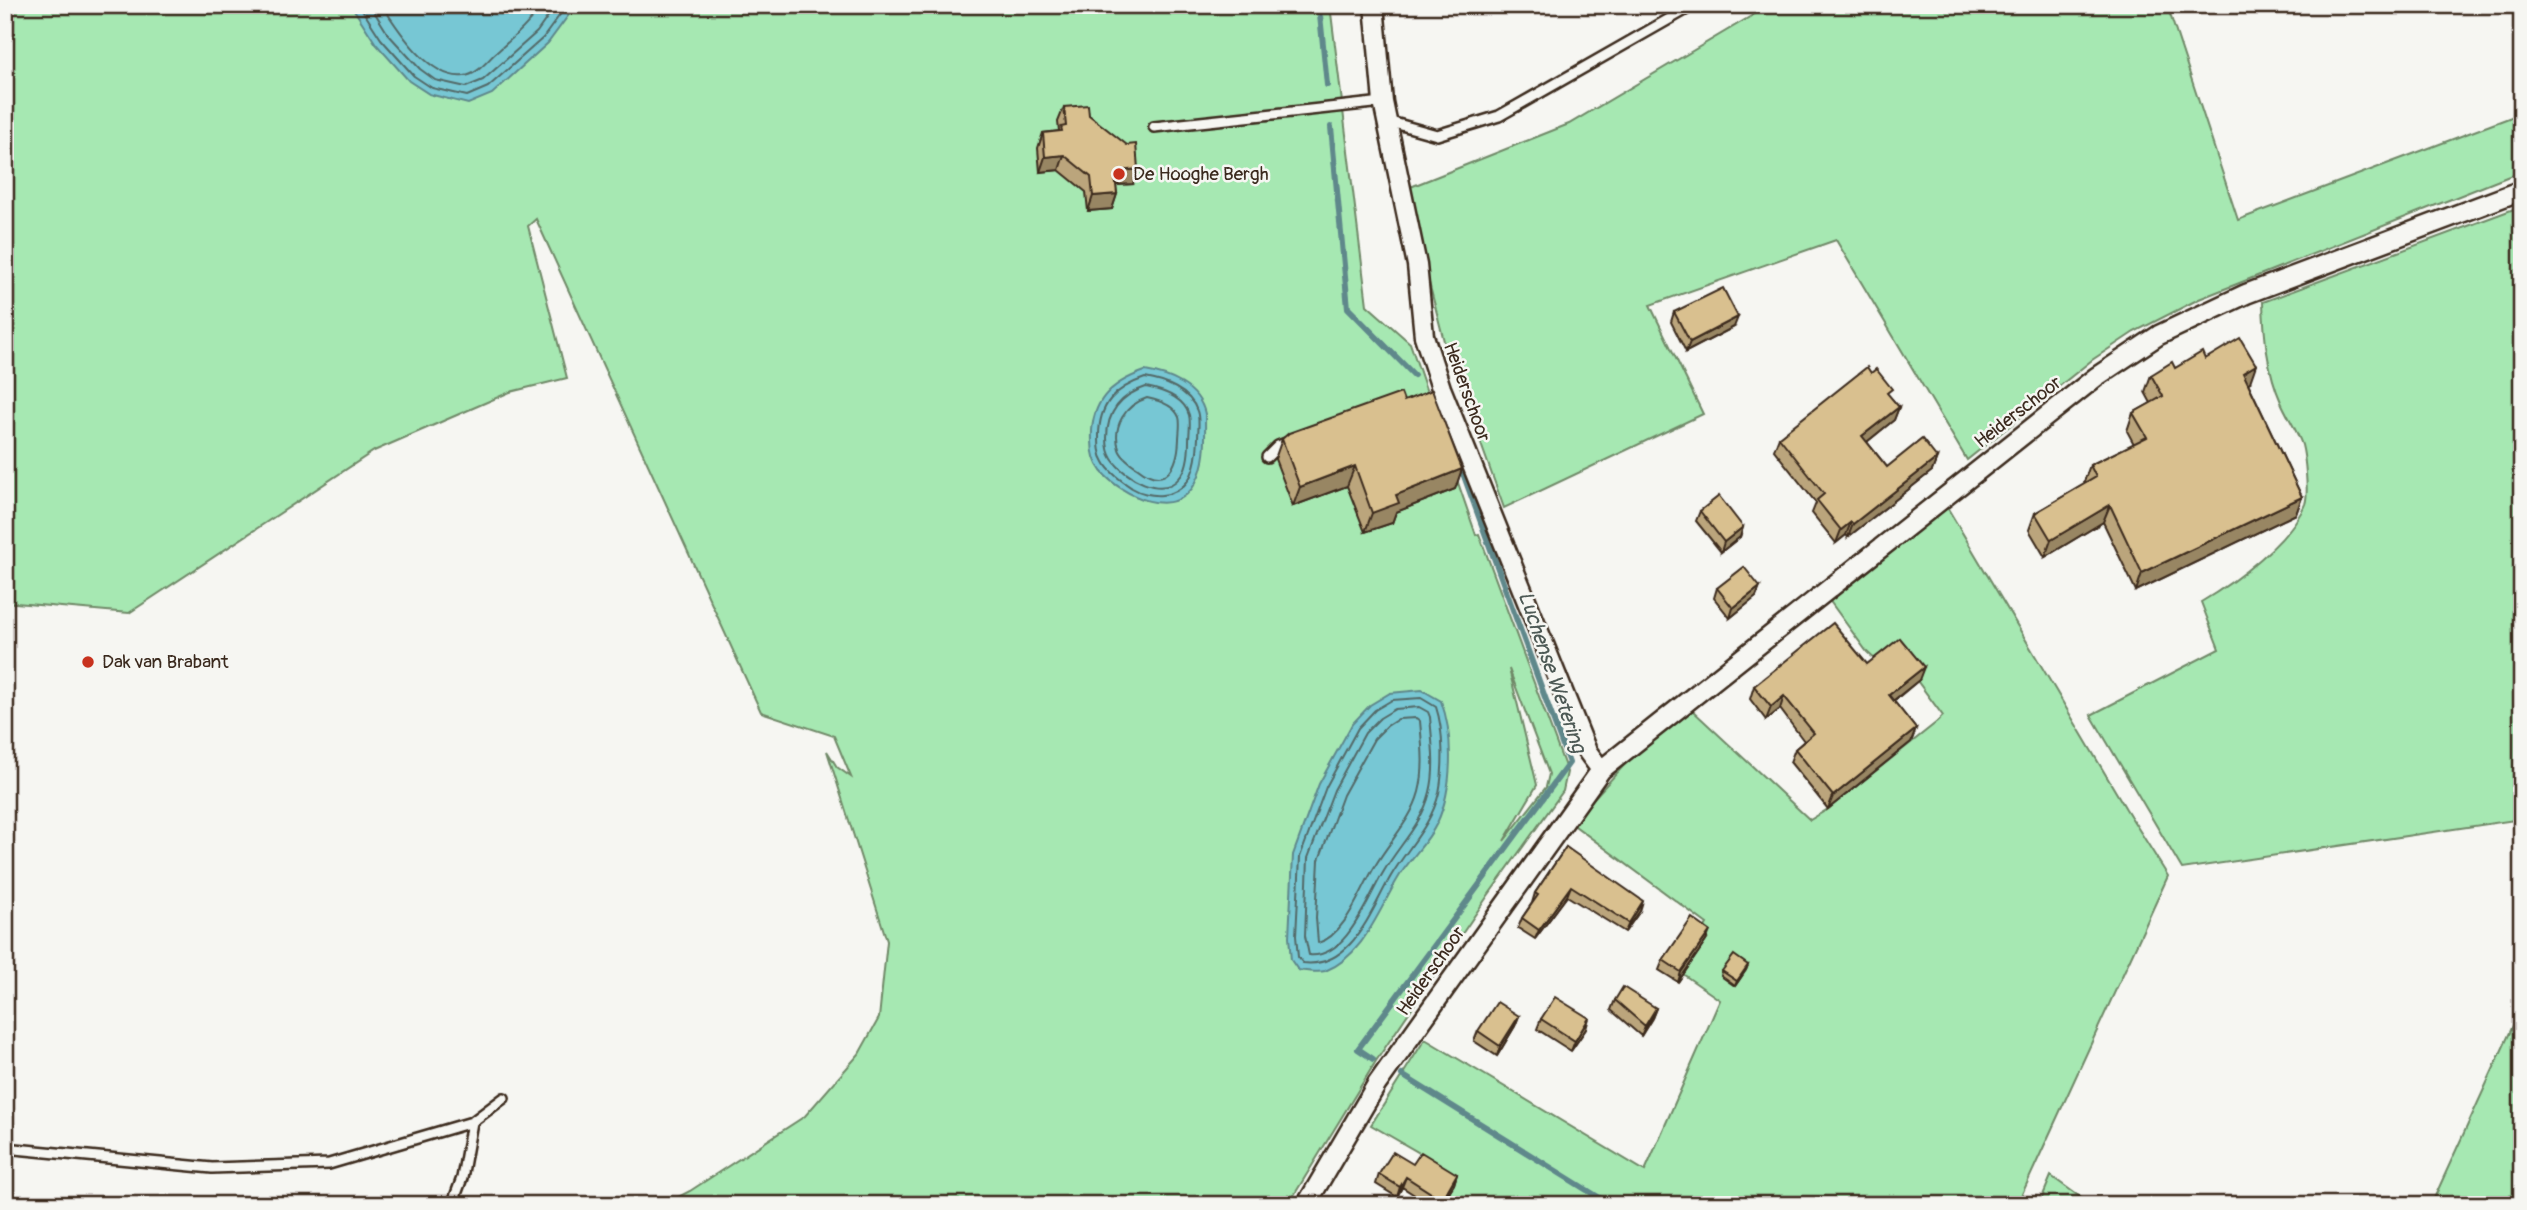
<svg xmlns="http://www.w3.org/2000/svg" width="2527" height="1210" font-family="Pangolin,sans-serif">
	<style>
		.green { fill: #a6e8b2; stroke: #708968; stroke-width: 2; fill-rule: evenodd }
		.water { fill: #77c7d4; stroke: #5f888b; stroke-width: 2 }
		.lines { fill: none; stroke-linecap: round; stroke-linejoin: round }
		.shore { stroke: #536967; stroke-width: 2 }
		.stream { stroke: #5f888b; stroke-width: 6 }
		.lane-casing { stroke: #3b2a1e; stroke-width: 14 }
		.street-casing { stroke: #3b2a1e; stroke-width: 23 }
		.lane { stroke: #f6f6f2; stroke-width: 9 }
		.street { stroke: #f6f6f2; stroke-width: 18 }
		.wall { fill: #bba57b; stroke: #3b2a1e; stroke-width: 2 }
		.shaded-wall { fill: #988664; stroke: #3b2a1e; stroke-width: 2 }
		.building { fill: #d9c08f; stroke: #3b2a1e; stroke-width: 2 }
		.poi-dot { fill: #c8321e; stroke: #f6f6f2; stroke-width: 2.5 }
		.labels { text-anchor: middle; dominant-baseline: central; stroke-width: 5; stroke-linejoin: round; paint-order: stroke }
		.poi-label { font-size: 19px; fill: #3b2a1e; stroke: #f6f6f2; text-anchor: start }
		.street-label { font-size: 19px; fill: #3b2a1e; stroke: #f6f6f2 }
		.water-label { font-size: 21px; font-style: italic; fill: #4d5955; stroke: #f6f6f2 }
	</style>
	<rect width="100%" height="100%" fill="#f6f6f2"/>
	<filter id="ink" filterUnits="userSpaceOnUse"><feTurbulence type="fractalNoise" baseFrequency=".0143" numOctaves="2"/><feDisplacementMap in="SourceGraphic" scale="14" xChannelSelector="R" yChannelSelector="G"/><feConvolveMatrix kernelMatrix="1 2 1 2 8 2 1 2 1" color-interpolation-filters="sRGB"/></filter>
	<g filter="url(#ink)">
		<path class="green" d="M5,5h1325l37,300 43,38 66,192 3,-1 88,238 -4,19 -76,106 -111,164 -88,144h-625l27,-14 115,-75 54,-62 20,-36 8,-77 -60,-190 10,16 14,10 -17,-41 -73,-24 -225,-493 -8,7 39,152 -57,14 -136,59 -245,162 -124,-11zM1509,669l40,105 -3,13 -42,54 33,-56z
			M1770,5h397l71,215 284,-107v58l-323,128 -65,33 -42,28 -125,100 -131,-220 -186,65 53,109 -199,94 -60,-167 -29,-113 -7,-40 161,-64z
			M2522,206v613l-340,50 -91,-154 128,-66 -18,-47c34,-20 90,-62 104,-98 4,-11 0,-47 -3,-59 -5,-15 -15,-29 -21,-43 -14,-31 -17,-67 -18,-100z
			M1947,507l179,302 42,67 -151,329h-591l4,-9 -9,-42 -50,-29 54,-86 220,132 75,-171 -43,-30 30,-46 -136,-101 56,-61 64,-53 119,111 18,-11 109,-87 6,-6 -48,-65 -16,12 -12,-11 -38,-52z
			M2522,1006v199h-91z
			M2051,1176l40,29h-52z"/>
		<path class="water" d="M351,5h225l-28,38 -56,51 -24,10 -39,-10 -20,-13 -33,-37z
			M1145,371c24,4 54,15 60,43 0,23 2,47 -9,68 -20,40 -74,14 -95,-11 -7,-9 -9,-20 -9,-30 -2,-39 18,-58 53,-70z
			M1422,690l19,11c13,35 12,88 -4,122 -10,21 -29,37 -40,57 -19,32 -34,76 -72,91 -7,2 -19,0 -27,-1l-7,-10 -2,-23 4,-82 26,-71 33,-60 18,-19 20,-12z"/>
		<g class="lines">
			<path class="shore" d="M359,5l22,34 33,37 18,12 35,8 21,-9 55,-49 24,-33
				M370,5l18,29 32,35 15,11 31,7 17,-7 54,-48 19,-27
				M382,5c16,25 48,75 82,71 14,-1 24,-17 34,-25 17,-15 32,-28 45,-46
				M1145,378c19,3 45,12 52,33 3,8 1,19 1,27 -1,25 -5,54 -36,57 -10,1 -22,-2 -30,-7 -10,-7 -23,-16 -28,-26 -5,-8 -5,-17 -5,-26 0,-32 16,-48 46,-58z
				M1146,387c15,3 38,10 43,28 2,7 0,18 0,26 0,13 -1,27 -9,36 -18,23 -56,0 -68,-18 -4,-6 -5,-14 -5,-21 0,-26 14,-43 39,-51z
				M1147,398c10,2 27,7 32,19 2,6 0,16 0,22 -1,26 -12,52 -41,29 -6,-4 -17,-11 -19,-19 -7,-23 6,-44 28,-51z
				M1421,698l15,9c8,24 8,61 3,86 -8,33 -31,54 -48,83 -20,34 -39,93 -88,87l-5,-6 -2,-21 4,-79 26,-70 32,-59 17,-18 17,-10z
				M1419,707l9,5 2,5c2,24 6,52 0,75 -8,32 -30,52 -46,79 -16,26 -37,88 -75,84l-4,-19 3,-78 26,-68 31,-57 15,-15 15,-9z
				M1416,718l4,3c2,23 5,48 -1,71 -8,29 -29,48 -44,74 -13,21 -30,70 -57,77l-2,-25 3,-58 24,-65 31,-56 13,-13 11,-7z"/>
			<path class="stream" d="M1319,5l8,80
				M1331,127l17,181 66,67
				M1373,1059l-15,-10 211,-286 -109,-298
				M1402,1075l209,130"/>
			<g class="lane-casing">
				<path id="lane" d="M1387,121l50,14 62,-19 195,-111
					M1154,127l229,-25
					M1267,457l11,-11 13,-5
					M5,1148l207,20 117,-4 143,-42 32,-24
					M452,1205l10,-27 10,-56"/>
			</g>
			<g class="street-casing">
				<path id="street" d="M1374,5l9,97 34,163 7,71 17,52 146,363 14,19
					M1306,1205l71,-121 224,-314 495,-393 63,-42 87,-41 276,-104"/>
			</g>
			<use href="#lane" class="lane"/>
			<use href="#street" class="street"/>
		</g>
		<path class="wall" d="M1064,107l25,8 44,69 -17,1 1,9 -5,15 -24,2 -2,-19 -27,-22 -19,2 -2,-24 5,-15 16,-2 -1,-9z
			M1674,312l60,15 -48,25 -15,-30z
			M2205,359l45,23 -2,1 54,114 -6,17 -160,77 -33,-69 -58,35 -16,-27 6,-17 50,-29 -1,-2 6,-17 44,-21 -7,-13 6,-18 18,-10 -6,-11 6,-17z
			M1889,396l10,11 -5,13 -27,22 20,25 50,-9 -5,13 -84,66 -2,-2 -10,8 -24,-30 4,-10 -42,-53 5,-13z
			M1404,401l58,68 -7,20 -59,23 -4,11 -27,9 -18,-46 -54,20 -18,-47 7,-20z
			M1700,511l43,16 -3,10 -19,15 -25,-31z
			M1760,587l-4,10 -26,21 -16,-20 3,-10z
			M1867,664l52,16 -25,21 22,28 -5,13 -83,67 -38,-47 5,-13 9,-8 -24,-32 -14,11 -16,-21 4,-13z
			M1566,847l74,64 -15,21 -58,-36 -32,43 -17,-11 4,-10 10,-15 3,-10z
			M1706,941l-28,41 -19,-12 4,-10z
			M1748,965l-2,5 -11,16 -14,-10 1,-5z
			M1615,1000l41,8 -4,10 -11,18 -30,-26z
			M1519,1016l-4,10 -18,30 -23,-15 4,-10z
			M1541,1019l45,10 -15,22 -34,-22z
			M1413,1164l44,10 -3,10 -13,21h-11l-28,-18 -5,10 -21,-13 3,-10z"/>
		<path class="shaded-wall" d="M1064,155l-5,15 -19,2 5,-15z
			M1138,169l-5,15 -17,1 -1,-10 5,-4z
			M1117,194l-5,15 -24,2 5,-15z
			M1738,317l-4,10 -48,25 4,-10z
			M2256,365l-6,17 -13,8 6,-17z
			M1899,407l-5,13 -36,29 4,-13z
			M1937,458l-5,13 -84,66 5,-13z
			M1355,466l-8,20 -54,20 7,-19z
			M1462,469l-7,20 -59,23 -4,11 -27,9 7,-19 24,-18z
			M2302,497l-6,17 -160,77 6,-18z
			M2110,505l-7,17 -58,35 6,-17z
			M1851,522l-5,13 -10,8 5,-13z
			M1743,527l-3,10 -19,15 3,-10z
			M1760,587l-4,10 -26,21 3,-10z
			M1924,667l-5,13 -35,28 5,-13z
			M1784,696l-4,13 -14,11 5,-13z
			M1916,729l-5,13 -83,67 5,-13z
			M1571,886l-4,10 -32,43 4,-9z
			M1643,901l-3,10 -15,21 4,-9z
			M1710,931l-4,10 -28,41 3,-10z
			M1748,965l-2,5 -11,16 2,-5z
			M1656,1008l-4,10 -11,18 4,-10z
			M1519,1016l-4,10 -18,30 3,-10z
			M1589,1018l-3,11 -15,22 4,-10z
			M1457,1174l-3,10 -13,21h-1l2,-5z
			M1406,1177l-4,10 -5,10 3,-10z"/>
		<path class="building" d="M1088,105l1,10 38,30 9,-1 2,25 -18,2v4h-5l2,19 -24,2 -2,-19 -27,-22 -19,2 -2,-24 19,-2 -1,-4 5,-1 -2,-19z
			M1723,288l15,29 -48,25 -16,-30z
			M2240,338l16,27 -13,8 59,124 -160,76 -32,-68 -59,35 -16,-27 61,-36 -6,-12 57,-28 -14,-24 30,-17 -12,-21 21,-13 3,6 27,-16 3,7z
			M1867,367l4,6 5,-4 16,20 -5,4 12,14 -37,29 25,31 35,-28 15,19 -84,66 -2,-2 -10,8 -24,-30 7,-6 -45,-57z
			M1432,390l30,79 -66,26 3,8 -27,10 -17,-47 -55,21 -18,-48 7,-6 112,-40 3,8z
			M1719,496l24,31 -19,15 -24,-31z
			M1744,567l16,20 -27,21 -16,-20z
			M1833,623l34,41 33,-26 24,29 -35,28 27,34 -83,67 -38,-47 19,-16 -30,-37 -13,11 -17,-21z
			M1566,847l77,54 -14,22 -58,-37 -32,44 -17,-12 16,-23 -3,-2z
			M1692,918l18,13 -29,41 -18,-12z
			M1734,955l14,10 -11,16 -15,-10z
			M1623,987l33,21 -11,18 -30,-26z
			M1555,997l34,21 -14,23 -34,-22z
			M1497,1002l22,14 -19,30 -22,-15z
			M1393,1152l20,12 8,-12 36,22 -15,26 -36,-23 -6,10 -21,-13z"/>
	</g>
	<g class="poi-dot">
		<circle cx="1119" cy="174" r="7"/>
		<circle cx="88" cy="662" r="7"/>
	</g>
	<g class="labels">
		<g class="poi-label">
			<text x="1133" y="174">De Hooghe Bergh</text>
			<text x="102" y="662">Dak van Brabant</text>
		</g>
		<g class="street-label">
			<text transform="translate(1467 392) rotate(70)">Heiderschoor</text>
			<text transform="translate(2018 412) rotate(-38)">Heiderschoor</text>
			<text transform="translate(1431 971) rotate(-55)">Heiderschoor</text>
		</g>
		<g class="water-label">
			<text transform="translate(1552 672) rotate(71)">Luchense Wetering</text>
		</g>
	</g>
	<rect width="2527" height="1210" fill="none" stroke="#f6f6f2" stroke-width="28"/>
	<rect x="14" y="14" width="2499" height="1182" fill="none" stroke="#3b2a1e" stroke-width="2.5" filter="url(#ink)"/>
</svg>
